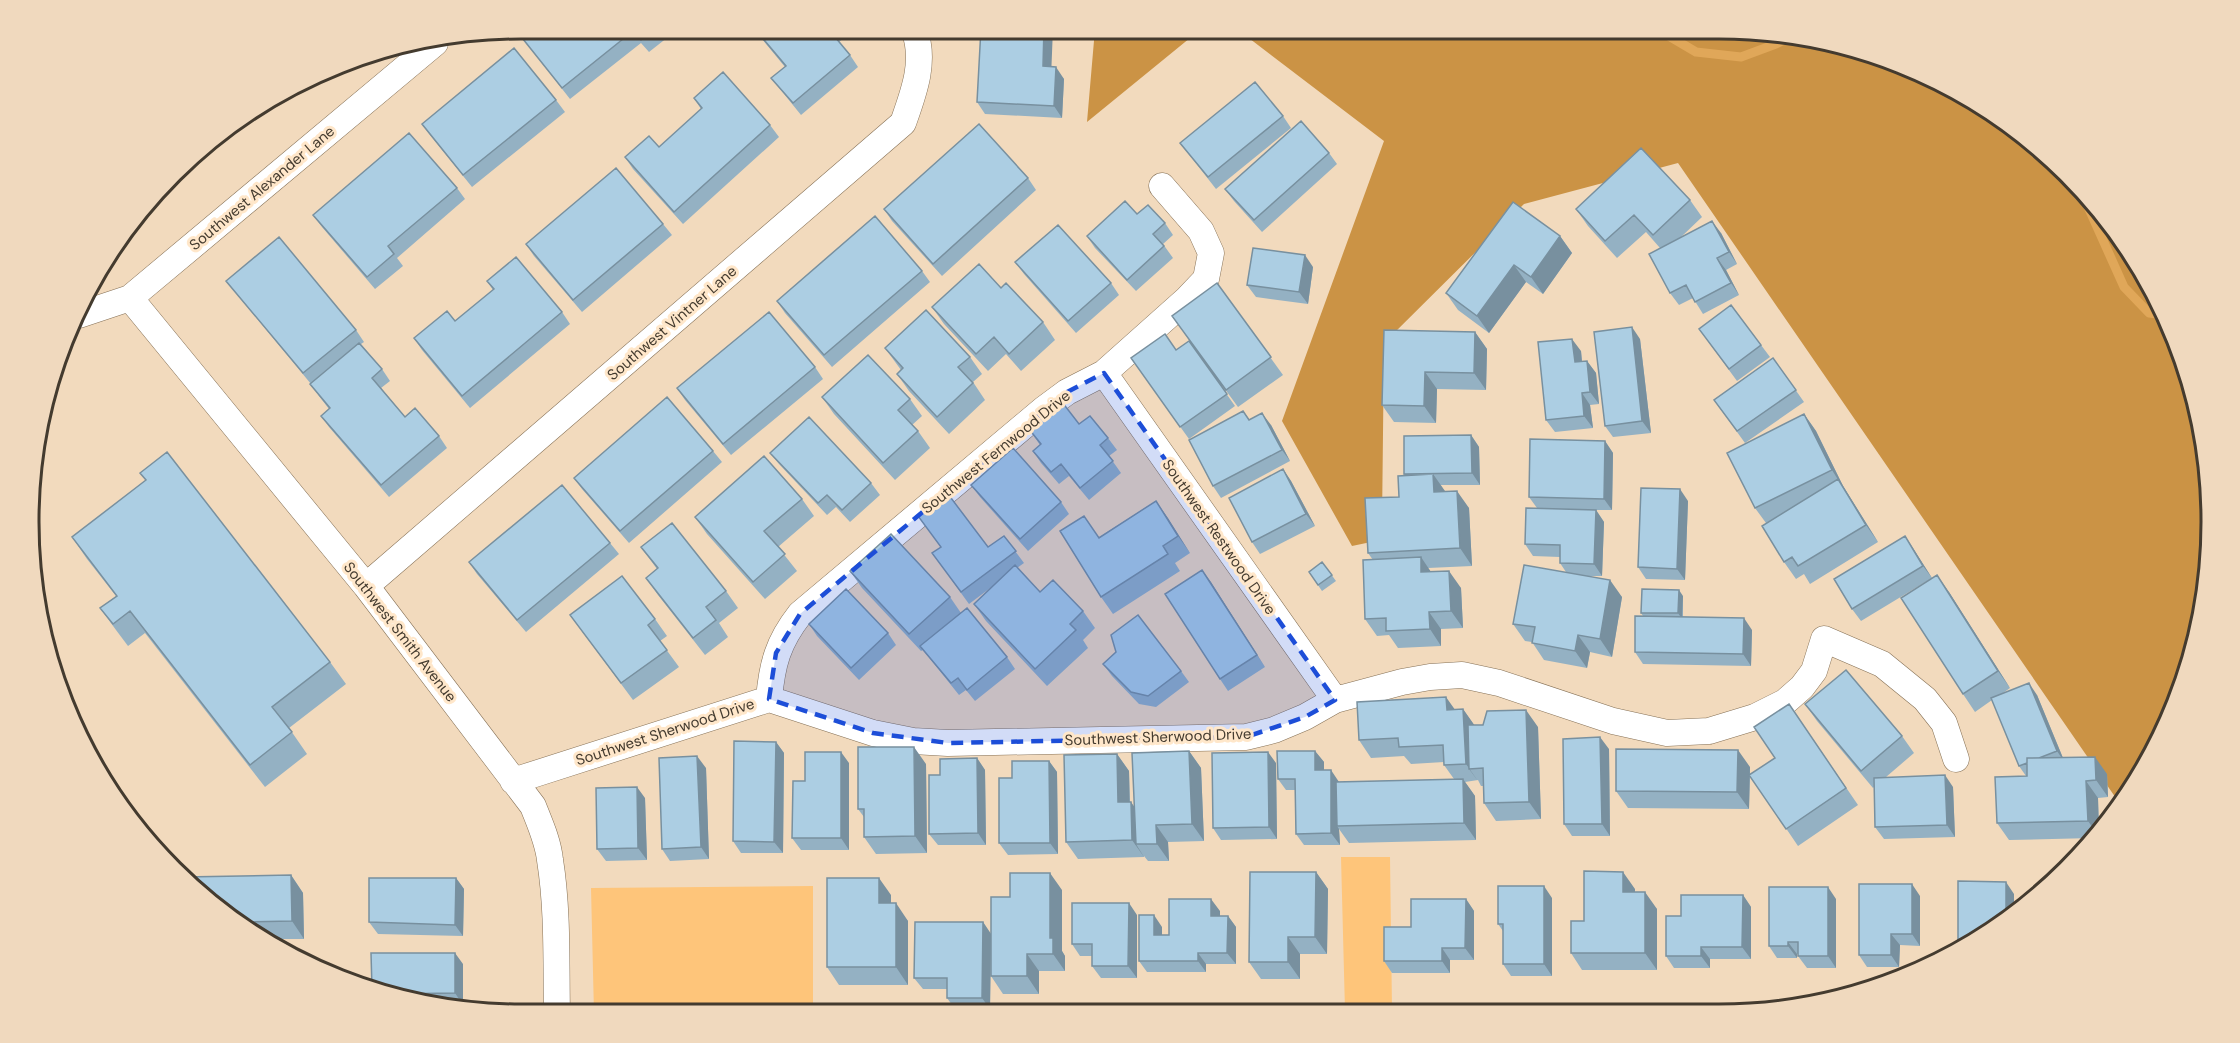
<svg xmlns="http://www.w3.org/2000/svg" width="2240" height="1043" font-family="'DM Sans',sans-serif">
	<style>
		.green { fill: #fec57a }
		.forest { fill: #cb9345 }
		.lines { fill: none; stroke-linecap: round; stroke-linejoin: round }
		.stream { stroke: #e0a759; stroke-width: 9 }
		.street-casing { stroke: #867156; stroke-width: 27 }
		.street { stroke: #fff; stroke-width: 26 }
		.wall { fill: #94b1c3 }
		.shaded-wall { fill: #78909f }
		.building { fill: #accee3; stroke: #78909f; stroke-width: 1.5 }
		.marked { fill: #1d4ed8; fill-opacity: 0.2; stroke: #1d4ed8; stroke-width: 4.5; stroke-dasharray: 12 8; stroke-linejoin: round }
		.labels { text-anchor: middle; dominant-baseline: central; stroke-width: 6; stroke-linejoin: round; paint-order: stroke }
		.street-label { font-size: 15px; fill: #443b2f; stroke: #ffe7ca }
		.rim { fill: none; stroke: #443b2f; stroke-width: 3 }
	</style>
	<rect width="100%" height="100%" fill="#f2dabd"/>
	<path class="green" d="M1341,857h49l2,153 -47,1z
		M813,886v128h-219l-3,-126z"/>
	<path class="forest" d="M1095,29h106l-114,93z
		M1237,29h482l95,9 93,28 85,45 75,62 61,74 46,86 28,92 9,96 -9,96 -28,93 -54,94 -442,-641 -154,41 -140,139 -2,180 -11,19 -19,4 -70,-125 102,-280z"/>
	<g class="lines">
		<path class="stream" d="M1657,29l39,23 45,5 35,-13 16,-8
			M2080,189l44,98 25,26 16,2"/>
		<g class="street-casing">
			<path id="street" d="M130,298l236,288 167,220c7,18 15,35 17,54 8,50 6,103 7,154
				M79,315l51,-17 305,-255
				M1104,373l231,327
				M366,586l537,-463c11,-31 23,-62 11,-94
				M769,699c3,-35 9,-57 31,-85l244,-205 23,-17 37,-19 83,-74 19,-20 5,-26 -10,-22 -39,-45
				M513,781l256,-82 104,34 40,8 35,2 298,-6 28,-7 31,-13 30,-17 67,-18 28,-5 32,-2 37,8 114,38 54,12 42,-2 46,-14 30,-15 17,-15 12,-16 10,-32 58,25 43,35 19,24 12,36"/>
		</g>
		<use href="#street" class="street"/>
	</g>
	<path class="wall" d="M536,28h140l1,2 -28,22 -8,-9 -71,56 -47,-60z
		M753,28h89l5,7 -8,7 11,13 8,12 -57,48 -21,-26 -9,-11 14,-11z
		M1051,67l13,12 -2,39 -77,-4 -8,-12z
		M694,98l76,27 9,12 -96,87 -50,-55 -8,-12 34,-10 42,-38z
		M556,100l9,12 -93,75 -42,-52 -8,-11z
		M1283,116l8,12 -75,61 -36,-46z
		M1329,153l8,11 -75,68 -28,-31 -9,-12z
		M1028,178l8,12 -94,86 -50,-55 -8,-12z
		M457,188l8,11 -68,59 6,8 -28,23 -53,-62 -9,-12z
		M1690,200l12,17 -22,21 41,-5 16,31 -11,6 13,25 -36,19 -10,-16 -14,7 -9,-12 -10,-45 -14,-16 -29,26 -29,-32 -12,-17z
		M1137,214l28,9 8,12 -10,9 10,14 -37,33 -41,-43 -8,-12z
		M663,224l9,11 -90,77 -48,-56 -8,-12z
		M1560,236l12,17 -29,41 -17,-12 -37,51 -31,-23 -12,-17z
		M1015,262l96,21 8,12 -43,38 -52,-59z
		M1313,267l-5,37 -52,-7 -9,-12z
		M922,271l8,11 -98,85 -47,-54 -8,-12z
		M226,281l130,49 8,12 -3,2 21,25 8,12 -9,7 24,29 34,19 8,12 -58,49 -60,-70 -8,-11 8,-7 -10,-13 -8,-12 -76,-92z
		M487,281l75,31 8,12 -100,84 -48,-58 -8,-12 41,-17 38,-31z
		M1217,283l66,92 -45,32 -54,-74z
		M1001,288l42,34 12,18 -34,31 -15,-17 -18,17 -44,-47 -12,-17z
		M1699,329l62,16 9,12 -33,24z
		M1475,332l12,17 -1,41 -49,-1 -1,34 -42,-1 -12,-17z
		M1640,339l11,94 -38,4 -8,-11z
		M1189,341l46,65 -46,33 -58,-81 45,-8z
		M885,348l85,9 12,17 -9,8 12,18 -36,34 -40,-43 -12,-17 4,-4z
		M1581,351l1,11 5,-1 9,12 3,31 -9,1 3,23 -38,4 -9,-12z
		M1773,358l31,44 -59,41 -31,-43z
		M815,367l8,12 -92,76 -46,-55 -8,-12z
		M822,397l88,2 12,17 -10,9 6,6 12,17 -35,32 -61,-66z
		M1243,411l7,9 21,5 19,36 -69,37 -8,-12z
		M1804,414l12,17 27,55 35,56 -68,42 -6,-10 -8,5 -12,-17 -18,-39 -11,-15z
		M1079,424l29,14 9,12 -8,6 12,17 -32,27 -20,-24 -10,8 -18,-21 -8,-12 7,-6 -11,-16z
		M1471,435l8,12 1,38h-40l5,7 24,16 3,58 -44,2 3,4 30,16 2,40 -22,1v17l-43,2 -9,-13 -12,1 -12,-17 8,-59 -5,-7 31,-56 7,-21 -2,-2z
		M1605,441l8,12 -1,57h-16l8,12 -2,54h-15l35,21 -10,60 -22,-5 -3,16 -43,-8 -12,-18 -7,-1 -12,-17 53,-52 -6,-9v-6l-27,-1 -8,-12 12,-36 -8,-11z
		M713,451l9,11 -93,81 -47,-54 -8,-11z
		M770,453l101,30 9,12 -30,27 -14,-15 -9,8 -48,-51z
		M1283,469l8,12 24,45 -55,28 -8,-12z
		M971,485l90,17 8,12 -41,37 -48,-54z
		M802,499l12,17 -36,31 19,24 -32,28 -58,-65 -12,-17z
		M1156,501l34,52 -15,10 5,8 -67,43 -12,-17 -2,-60z
		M1688,501l-3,79 -39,-1 -8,-12z
		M1004,536l20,27 -7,5 23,24 43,19 12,17 -12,12 5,8 -41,38 -61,-65 -12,-17 19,-18 -24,18 -37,-51 56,-6z
		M1905,536l27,42 -71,43 -9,-12z
		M72,537l258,125 16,22 -57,44 18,26 -42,33 -120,-154 -17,13 -12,-16 -16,-22 16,-12 -29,-37z
		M610,543l9,11 -93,78 -49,-58 -8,-12z
		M641,547l85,44 12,17 -19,15 9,14 -23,18 -47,-60 -12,-17 11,-9z
		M1322,562l14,19 -14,10 -13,-19z
		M1202,570l63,97 -37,24 -8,-12z
		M850,571l100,26 11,16 46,44 8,12 -40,32 -9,-11 -7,5 -36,-45 -2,1 -59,-63z
		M1949,592l61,96 -7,5 34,2 26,63 44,16 1,23 -10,1 1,34 -6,6 -84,2 -12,-17 29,-47 -7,-10 -27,-66 -17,12 -12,-18z
		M1683,596v21l69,13 -1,36 -108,-2 -8,-12 8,-36 -2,-3z
		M570,615l85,4 12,17 -7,5 19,26 -46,33z
		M809,624l79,9 8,12 -37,35 -42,-44z
		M1116,652l65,19 8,11 -33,25 -17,-3 -27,-28 -9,-12z
		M1789,704l69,101 -60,41 -48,-71 -1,34 -121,-1 -12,-17 134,-24v8l25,-17z
		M1805,704l97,32 12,17 -28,24 67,10 2,50 -71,2 -9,-12 -1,-40 -1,1 -56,-67z
		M1454,709h9l11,16 64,2 3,92 -45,2 -12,-18v-17h-3l-3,-6 -13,2 10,14 1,44 -127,3 -10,-14 1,16h-36l-8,-11 -1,-44h-9l-8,-11 37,-28 9,11v8l15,12 115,-3 -10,-14v-3l-33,2 -7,-8 -33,2 -12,-18z
		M776,742l8,11 -1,100h-42l-8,-12z
		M1609,749l1,87h-38l-8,-12z
		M1189,751l12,17 3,73 -36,1 1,19h-21l-4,-5v1l-66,2 -12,-17 51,-88 12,17 1,31 4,5z
		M977,758l8,12 1,75h-48l-9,-11 11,-59z
		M1049,761l8,11 1,82 -50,1 -9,-12 13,-65z
		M849,763v87h-48l-9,-12 13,-57z
		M1276,763l1,76 -56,1 -8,-12z
		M926,764l1,89 -51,1 -12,-17v-20l-6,-8z
		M706,768l3,91 -39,2 -8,-12z
		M645,798l2,62 -41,1 -9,-12z
		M1316,872l12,17 -1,65h-27v25h-39l-12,-17z
		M291,875l12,18 1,46h-32l-75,-47z
		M456,878l8,11 -1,47 -85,-2 -9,-12z
		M1635,889v3l22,17v61h-75l-11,-17 13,-32z
		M1062,890v61l3,5v15h-26v23h-36l-12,-18v-31l-1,64h-35l-8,-11v-9h-24l-9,-11 69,-56 8,12 19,-37z
		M891,895v8l17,18v64h-69l-12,-18z
		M1743,895l8,12v52h-41v9h-36l-8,-12 15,-40z
		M1920,896v50l-20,-1 -1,22h-32l-8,-12z
		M1552,898v78h-41l-8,-12v-33l-5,-7z
		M1466,899l8,12v49h-24v13h-58l-8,-12 27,-34z
		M1836,899v69h-29l-9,-12v-2h-1v4h-20l-8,-12z
		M1220,911v5h8l8,11v37h-30v8h-59l-8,-11 23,-34v8h7z
		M1137,915v63h-36l-9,-12v-10h-12l-8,-12z
		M463,964v41h-38l-53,-16z"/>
	<path class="shaded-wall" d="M1044,28h9l-2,50 -8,-12z
		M1056,67l8,12 -2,39 -8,-12z
		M1712,221l9,12 16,31 -8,-12z
		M1560,236l12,17 -29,41 -12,-17z
		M1305,255l8,12 -5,37 -9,-12z
		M1717,258l9,12 13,25 -8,-12z
		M1514,265l12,17 -37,51 -12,-17z
		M1632,327l8,12 11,94 -9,-12z
		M1475,332l12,17 -1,41 -12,-17z
		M1572,339l9,12 2,23 -8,-12z
		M1587,361l9,12 3,31 -9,-12z
		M1425,372l12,17 -1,34 -12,-17z
		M1582,393l8,12 3,23 -9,-12z
		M1262,413l9,12 19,36 -8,-11z
		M1804,414l12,17 27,55 35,56 -12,-17 -34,-55z
		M1471,435l8,12 1,38 -8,-12z
		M1605,441l8,12 -1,57 -8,-11z
		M1283,469l8,12 24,45 -9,-12z
		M1433,474l12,17 -11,1z
		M1680,489l8,12 -3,79 -8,-11z
		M1457,491l12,17 3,58 -12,-18z
		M1156,501l12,17 22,35 -12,-17z
		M1596,510l8,12 -2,54 -8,-12z
		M1905,536l8,12 19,30 -9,-12z
		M1421,557l12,18 -12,-3z
		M1202,570l9,12 54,85 -8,-12z
		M1449,571l12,17 2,40 -12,-17z
		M1937,575l12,17 61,96 -12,-17z
		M1610,580l12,17 -10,60 -12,-18z
		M1679,590l4,6 -1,23 -4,-6z
		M1429,612l12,17v17l-11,-17z
		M1744,618l8,12 -1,36 -8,-12z
		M1578,635l12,17 -3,16 -12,-17z
		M2029,683l8,12 28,68 -8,-12z
		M1446,697l12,17 -11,-4z
		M1463,709l12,17 -6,43 9,12 -12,-17z
		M1526,710l12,17 3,92 -12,-17z
		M1600,737l9,12 1,87 -8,-12z
		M776,742l8,11 -1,100 -9,-11z
		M914,747l12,17 1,89 -12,-17z
		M1738,750l12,17 -1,42 -12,-17z
		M1189,751l12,17 3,73 -12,-17z
		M1315,751l9,11v20l-9,-12z
		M841,752l8,11v87l-8,-12z
		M1268,752l8,11 1,76 -8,-12z
		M1117,754l12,17 1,49 -12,-18z
		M697,756l9,12 3,91 -8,-12z
		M2095,757l12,17 1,23 -12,-17z
		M977,758l8,12 1,75 -8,-12z
		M1049,761l8,11 1,82 -8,-11z
		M1331,770l8,12 -2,44 2,3 1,16 -9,-12z
		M1945,775l8,12 2,50 -8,-12z
		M1463,779l12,17 1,44 -12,-17z
		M2086,781l12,17 1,34 -2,2 -9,-13z
		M637,787l8,11 2,62 -9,-12z
		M1131,802l12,17 -7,25 8,13 -12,-17z
		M1156,825l12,17 1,19 -12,-17z
		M1316,872l12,17 -1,65 -12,-17z
		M1623,872l12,17v20l-12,-17z
		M1050,873l12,17v61l3,5v15l-12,-17 -3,-16z
		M291,875l12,18 1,46 -12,-18z
		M456,878l8,11 -1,47 -8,-11z
		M879,878l12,17v26l-12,-18z
		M2006,882l8,12v21l-8,5z
		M1912,884l8,12v50l-8,-12z
		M1544,886l8,12v78l-8,-12z
		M1828,887l8,12v69l-8,-12z
		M1645,892l12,17v61l-12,-17z
		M1743,895l8,12v52l-9,-12z
		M1211,899l9,12v16l-9,-11z
		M1466,899l8,12v49l-9,-12z
		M896,903l12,18v64l-12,-18z
		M1129,903l8,12v63l-9,-12z
		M1154,915l8,12v19l-8,-11z
		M1228,916l8,11v37l-9,-11z
		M983,922l8,12 -1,75 -8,-11z
		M1891,934l9,11 -1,22 -8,-12z
		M1288,937l12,17v25l-12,-17z
		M1788,942l9,12v4l-9,-12z
		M1701,947l9,12v9l-9,-12z
		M1442,948l8,12v13l-8,-12z
		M455,953l8,11v41l-8,-12z
		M1198,953l8,11v8l-8,-11z
		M1027,954l12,17v23l-12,-18z
		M627,1007l4,6v1h-4z"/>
	<path class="building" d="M536,28h119l-14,12 -8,-9 -71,57 -39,-49z
		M754,28h79l-3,3 20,24 -57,48 -22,-25 15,-12z
		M981,28h63l-1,38 13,1 -2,39 -77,-4z
		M514,48l42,52 -93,75 -41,-51z
		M723,72l47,53 -96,87 -49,-55 24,-21 10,11 43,-39 -8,-10z
		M1255,82l28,34 -75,61 -28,-34z
		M1301,121l28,32 -75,67 -29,-31z
		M979,124l49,54 -95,86 -49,-55z
		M409,133l48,55 -69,58 6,8 -27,23 -54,-62z
		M1641,148l49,52 -37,35 -19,-20 -29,26 -29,-32z
		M616,168l47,56 -90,76 -47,-56z
		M1125,201l12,13 11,-9 17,18 -12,11 11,12 -37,34 -40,-44z
		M1513,202l47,34 -29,41 -17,-12 -37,51 -31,-23z
		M875,216l47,55 -98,84 -47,-54z
		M1712,221l17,31 -12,6 14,25 -36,19 -9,-17 -16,8 -21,-39z
		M1058,225l53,58 -43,38 -53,-59z
		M279,237l77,93 -53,43 -77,-92z
		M1253,248l52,7 -6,37 -52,-7z
		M516,257l46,55 -100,84 -48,-58 33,-27 8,10 39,-32 -7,-8z
		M979,264l22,24 5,-5 37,39 -34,32 -15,-17 -18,17 -44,-47z
		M1217,283l54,74 -45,33 -54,-74z
		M1731,305l30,40 -32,24 -30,-40z
		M926,310l44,47 -12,10 15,16 -36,34 -40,-43 6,-6 -18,-20z
		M769,312l46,55 -92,77 -46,-56z
		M1632,327l10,94 -37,5 -11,-94z
		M1384,330l91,2 -1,41 -49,-1 -1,34 -42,-1z
		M1165,334l11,16 13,-9 38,53 -47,33 -49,-69z
		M1572,339l3,23 12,-1 3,31 -8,1 2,23 -38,4 -8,-78z
		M359,343l23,26 -10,9 33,39 10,-9 24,28 -58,49 -60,-69 9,-8 -20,-24z
		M868,355l42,44 -12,11 20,21 -35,32 -61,-66z
		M1773,358l23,32 -59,41 -23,-31z
		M667,397l46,54 -93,80 -46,-53z
		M1062,402l17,22 11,-8 18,22 -8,7 13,16 -33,27 -19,-24 -10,8 -18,-21 8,-7 -12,-15z
		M1243,411l6,9 13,-7 20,37 -69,36 -24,-46z
		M1804,414l28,56 -77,38 -28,-55z
		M809,417l62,66 -29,27 -15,-15 -9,8 -48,-50z
		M1471,435l1,38 -68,1v-38z
		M1530,439l75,2 -1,58 -75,-2z
		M1013,448l48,54 -41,37 -49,-54z
		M167,452l163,210 -58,45 20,25 -42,33 -120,-154 -17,13 -13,-16 17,-12 -45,-59 74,-57 -6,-7z
		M764,456l38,43 -38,32 21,23 -32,28 -58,-65z
		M1283,469l23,45 -54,28 -23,-44z
		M1433,474l1,18 23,-1 3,57 -92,5 -3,-55 34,-1 -1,-21z
		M1838,479l28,46 -68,41 -6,-9 -8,5 -22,-36z
		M562,485l48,58 -93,77 -48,-58z
		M1641,488l39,1 -3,80 -39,-2z
		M948,494l40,53 16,-11 12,15 -55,41 -29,-39 9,-6 -23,-31z
		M1156,501l22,35 -15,10 5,8 -67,43 -41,-66 24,-15 15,22z
		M1526,508l70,2 -2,54 -34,-1v-18l-35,-1z
		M672,523l54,68 -20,16 10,13 -23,18 -47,-60 12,-10 -17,-21z
		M891,534l59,63 -41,37 -59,-63z
		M1905,536l18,30 -71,43 -18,-30z
		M1421,557v15l28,-1 2,40 -22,1 1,17 -44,2v-13l-21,1 -2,-59z
		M1322,562l10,13 -14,10 -9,-13z
		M1015,565l25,27 13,-12 30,31 -13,13 6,6 -41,39 -61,-65z
		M1524,565l86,15 -10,59 -22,-4 -3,16 -43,-8 3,-16 -22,-3z
		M1202,570l55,85 -37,24 -55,-85z
		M1937,575l61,96 -35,23 -62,-96z
		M622,576l33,43 -7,6 19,25 -46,33 -51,-68z
		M846,589l42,44 -37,35 -42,-44z
		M1642,589l37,1 -1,23h-37z
		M967,608l40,49 -40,33 -9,-12 -7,5 -31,-37z
		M1138,615l43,56 -33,25 -17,-4 -28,-28 13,-12 -5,-17z
		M1635,616l109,2 -1,36 -108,-2z
		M1846,670l56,66 -41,35 -56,-67z
		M2029,683l28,68 -18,7h-12v5l-8,3 -28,-68z
		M1446,697l1,13 16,-1 3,55 -22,1 -1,-20 -44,2 -1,-9 -39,2 -2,-38z
		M1789,704l57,84 -60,41 -37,-54 26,-17 -21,-31z
		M1526,710l3,92 -45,1 -1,-35 -14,1 -1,-44h15l4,-14z
		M1600,737l2,87h-38l-1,-85z
		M734,741l42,1 -2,100 -41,-1z
		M858,747h56l1,89 -51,1v-28h-6z
		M1616,749l122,1 -1,42 -121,-1z
		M1189,751l3,73 -36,1 1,19h-21l-4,-91z
		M1277,751h38v19h16v63l-35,1 -1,-55h-17z
		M805,752h36v86h-49l1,-57h12z
		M1268,752l1,75 -56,1 -1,-75z
		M1117,754l1,48h13l1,38 -66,2 -2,-87z
		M697,756l4,91 -39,2 -3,-91z
		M2095,757l1,23 -10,1 2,40 -91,2 -2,-46 32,-1v-18z
		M977,758l1,75 -49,1v-59h11v-16z
		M1012,761h37l1,82h-51v-65h13z
		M1945,775l2,50 -72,2 -1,-49z
		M1463,779l1,44 -127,3 -1,-44z
		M637,787l1,61 -41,1 -1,-61z
		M1584,871l39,1v20h22v61h-74v-32h13z
		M1250,872h66l-1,65h-27v25h-39z
		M1010,873h40v65h3v16h-26v22h-36v-79h19z
		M291,875l1,46 -47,1 -48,-30 -13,-15z
		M369,878h87l-1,47 -86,-3z
		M827,878h52v25h17v64h-69z
		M1958,881l48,1v38l-48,27z
		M1859,884h53v50h-21v21h-32z
		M1498,886h46v78h-41v-40h-5z
		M1769,887h59v69h-30v-14h-10v4h-19z
		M1681,895h62l-1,52h-41v9h-35v-40h15z
		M1169,899h42v17h17l-1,37h-29v8h-59v-46h15v20h15z
		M1411,899h55l-1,49h-23v13h-58v-34h27z
		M1072,903h57l-1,63h-36v-22h-20z
		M915,922h68l-1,76h-35v-20h-33z
		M371,953h84v40l-67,1 -16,-5z
		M595,1007h32v7h-32z"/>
	<path class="marked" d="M1104,373l231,327 -30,17 -59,20 -298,6 -75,-10 -104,-34 7,-46 24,-39 267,-222z"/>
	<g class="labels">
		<g class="street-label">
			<text transform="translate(262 188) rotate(-40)">Southwest Alexander Lane</text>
			<text transform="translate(672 323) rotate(-41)">Southwest Vintner Lane</text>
			<text transform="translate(996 452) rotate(-39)">Southwest Fernwood Drive</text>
			<text transform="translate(1219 537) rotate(55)">Southwest Restwood Drive</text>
			<text transform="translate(400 632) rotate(52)">Southwest Smith Avenue</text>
			<text transform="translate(665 732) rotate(-18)">Southwest Sherwood Drive</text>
			<text transform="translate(1158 737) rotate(-2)">Southwest Sherwood Drive</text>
		</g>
	</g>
	<path d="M0 0H2240V1043H0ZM521 39H1719A482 482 0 0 1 2201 521V522A482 482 0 0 1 1719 1004H521A482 482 0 0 1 39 522V521A482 482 0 0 1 521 39Z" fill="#f0d9be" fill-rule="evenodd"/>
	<path class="rim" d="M521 39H1719A482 482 0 0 1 2201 521V522A482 482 0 0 1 1719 1004H521A482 482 0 0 1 39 522V521A482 482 0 0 1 521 39Z"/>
</svg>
